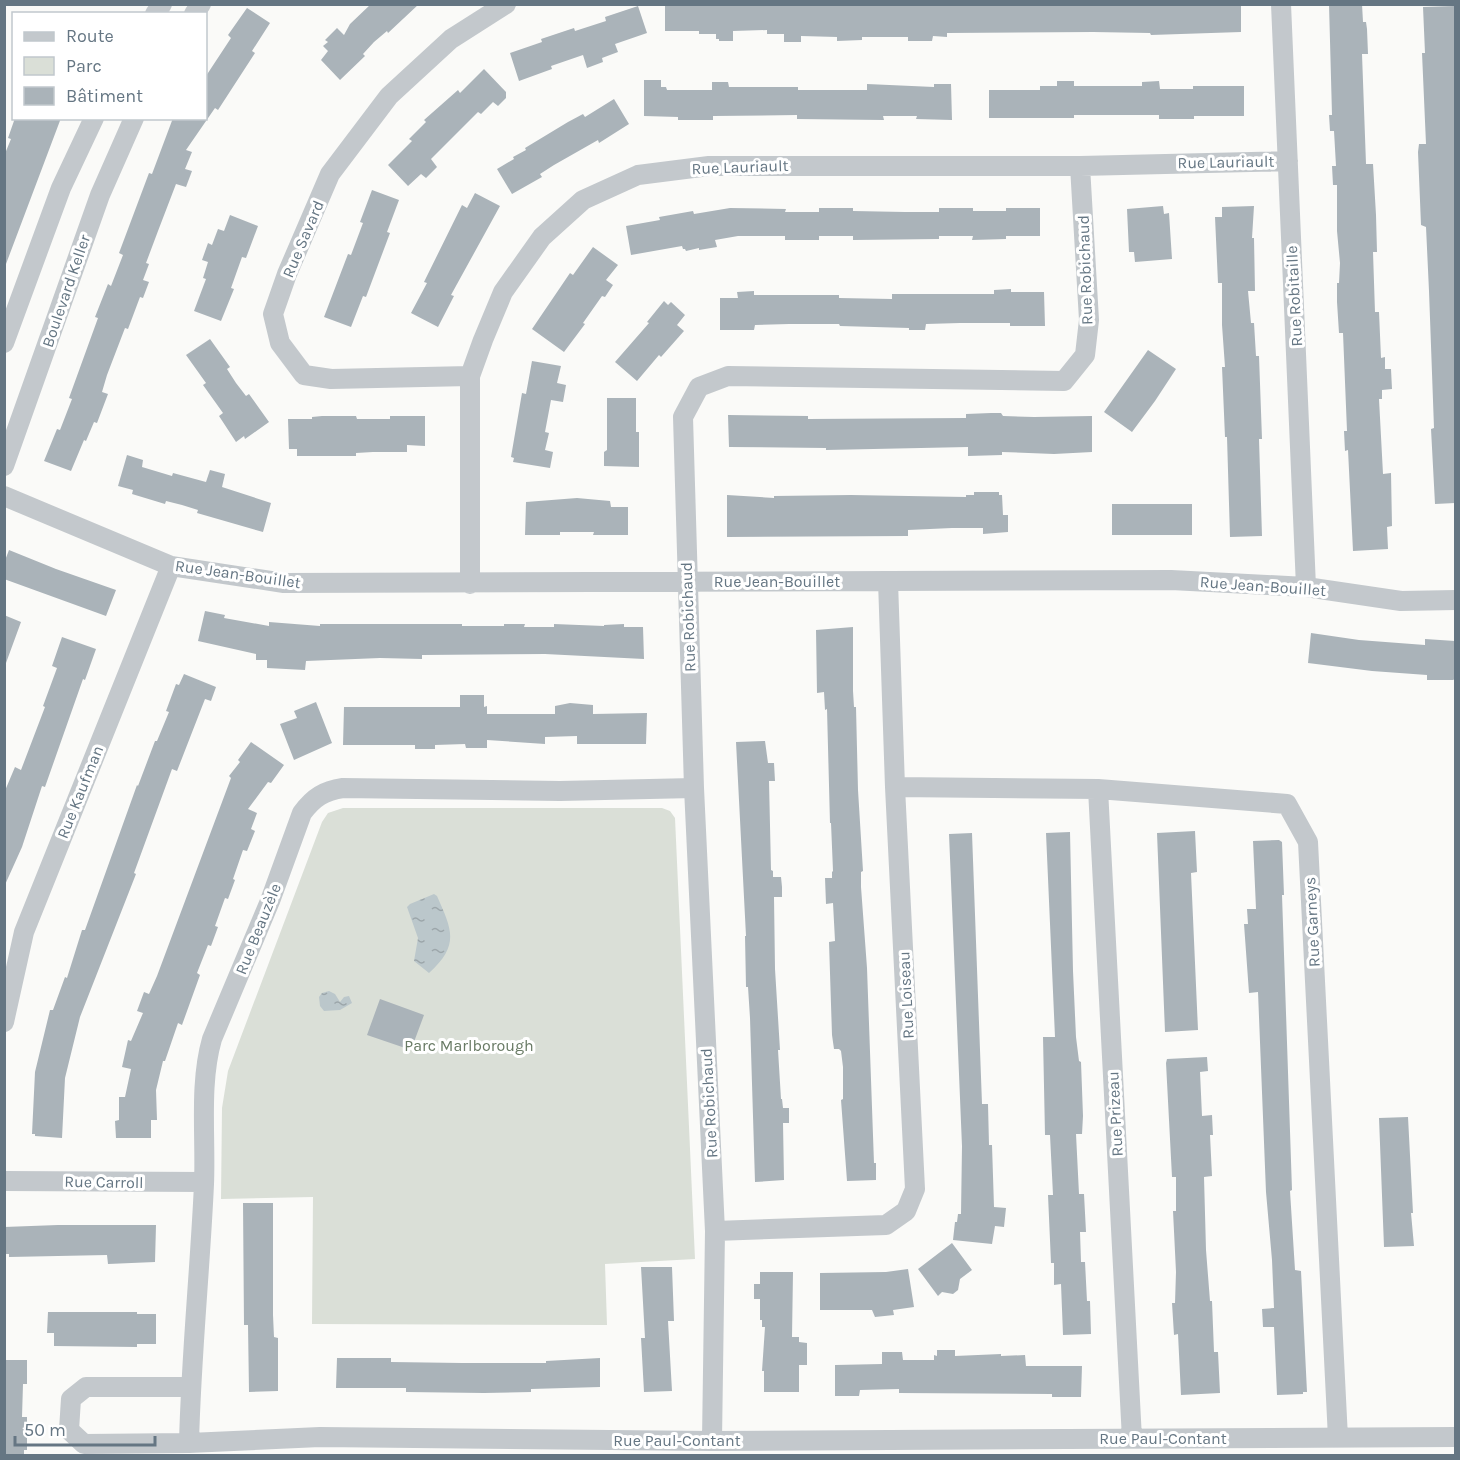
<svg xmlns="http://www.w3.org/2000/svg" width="1460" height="1460" font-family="Karla,sans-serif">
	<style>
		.park { fill: #dadfd7 }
		.water { fill: url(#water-ripples) }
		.building { fill: #aab3b9 }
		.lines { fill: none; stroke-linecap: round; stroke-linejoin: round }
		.minor { stroke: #c3c8cc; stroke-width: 20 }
		.labels { text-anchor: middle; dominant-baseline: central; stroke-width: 6; stroke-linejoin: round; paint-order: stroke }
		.street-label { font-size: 16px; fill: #657683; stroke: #fff }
		.park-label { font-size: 16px; fill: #687a64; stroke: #fff }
	</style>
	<defs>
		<pattern id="water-ripples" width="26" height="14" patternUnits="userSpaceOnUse" patternTransform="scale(1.5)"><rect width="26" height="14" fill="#bbc7cb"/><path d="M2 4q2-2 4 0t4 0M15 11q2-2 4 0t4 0" fill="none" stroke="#9ca6aa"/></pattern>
	</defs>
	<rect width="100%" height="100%" fill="#fafaf8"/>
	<path class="park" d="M343,808h319l8,3 5,7 20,441 -90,5 2,61 -295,-1 1,-127 -92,2 1,-91 6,-37 94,-249 6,-9z"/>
	<path class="water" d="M434,894l3,2c15,34 23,49 -8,77l-15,-12 4,-23 -11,-31 3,-3z
		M329,991l6,3 5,8 4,-5 5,-1 3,7 -12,7 -16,1 -4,-5 -1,-9 3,-4z"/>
	<path class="building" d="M371,4h48l-31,29 -1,-2 -13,11 -11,12 2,2 -25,24 -19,-20 7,-9 -5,-5 5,-4 -3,-2 12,-12 7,7 6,-11z
		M665,4h576v28l-90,3 -1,-2 -57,-1 -146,1v4l-14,-1 -1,5h-24v-4h-46v3l-25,1v-4l-36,-1v6h-17v-8h-17v-4l-34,1v10h-14v-2h-3v-5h-17v-3h-34z
		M1329,4h33l1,18h3l1,7 1,25h-6l4,110h7l3,51 1,37h-4l2,60h4l2,46 4,-1v12h6l1,20 -10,1v9h-3l4,75 8,-1 1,53 -5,1 1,22 -35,2 -5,-101 -3,1 -1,-20h3l-4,-98h-4l-2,-31v-19h2l1,-20 -3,-32v-46h-4l-1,-19h4l-2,-35h-4l-1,-16h3z
		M638,6l9,27 -32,11 3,8 -16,6 1,4 -16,6 -4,-13 -32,11 1,3 -33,12 -9,-28 32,-11 -1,-3 33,-11 1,3 31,-10 -1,-4z
		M1454,6l1,497 -20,1 -4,-75 3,-1 -5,-137 -3,-64 -5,-2 -3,-73 1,-8h7l-4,-91h3l-2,-46z
		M247,8l23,15 -18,28 3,2 -37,57 -3,-2 -29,42 6,2 -7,17 7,2 -6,16 -10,-3 -18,47 -12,32 3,1 -6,16 6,2 -6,16 -3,-1 -12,32 -3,-1 -18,47 -5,17 6,2 -11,29 -3,-1 -8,19 -2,-1 -13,31 -27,-10 13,-32 3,1 12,-31 -3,-1 29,-80 -3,-1 13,-33 3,2 12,-31 -4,-2 30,-80 3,1 21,-56h33v-42l25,-38 -3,-3z
		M484,69l22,23v6l-8,8 -5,-4 -12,12 -3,-2 -47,47 6,8 -11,11 -5,-4 -13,12 -20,-21 24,-24 -3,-2 17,-17 -2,-2 34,-30 2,3z
		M644,80h17v7h5l1,3h45v-8h16l1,5h69v3h69v-6l67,3v-3h17l1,36 -36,-1 1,-3h-34l1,4 -87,-1v-4l-84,1v4h-35v-3l-34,-1z
		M1057,81h17v5h68v-4l17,-1 1,8h33v-3h51v30h-50v3h-35v-4h-85v3h-85v-28h51v-4h17z
		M614,99l15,25 -30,19 -1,-3 -44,25 -14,9 2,3 -30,17 -15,-25 17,-10 -1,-2 13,-7 -1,-2 43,-26 15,-8 2,3z
		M15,118h46l-55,146 -2,-108 7,-17 -3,-1z
		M372,190l27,10 -12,32 3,1 -24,64 -3,-1 -12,31 -27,-10 24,-63 3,1 12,-32 -3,-1z
		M475,193l25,13 -49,89 3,1 -16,31 -27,-14 16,-30 -3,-1 38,-77 5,3z
		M1163,206l1,8 5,-1 3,46 -37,3 -1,-10h-5l-2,-43z
		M1254,206l-2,32h2l1,53h-7l3,32h3l2,33h3l3,83h-3l3,97 -32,1 -3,-100h-2l-3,-70h3l-3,-42v-42h-4l-3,-66h7v-10z
		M730,208l56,1 -1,3h34v-4h34v3l52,1h34v-4h34v3h33v-3h34v28h-34v3l-34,1 1,-4h-34v3l-86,1v-4h-34v4h-34v-4h-47l-23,4 2,7 -18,3v-2l-13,3 -1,-2h-2l-1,-3 -51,9 -5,-29 34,-6 -1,-3 34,-6 1,3z
		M230,215l28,11 -12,32 -4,-1 -11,31 3,1 -13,32 -27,-10 12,-32 -3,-1 5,-16 -6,-2 6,-17 4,2 6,-16 6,2z
		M593,247l25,18 -12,15 7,5 -8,12 -3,-1 -19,27 2,1 -21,28 -32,-23 38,-56 3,2z
		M1011,289v3h33l1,34h-35v-3h-50l-34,1 -1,6h-16v-2l-69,-2 -1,-2h-50l-34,1 -1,5h-34v-32h18l-1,-6 17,-1v4h85v3l53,1v-5h102v-4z
		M664,301l4,4 3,-3 14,13 -8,10 7,6 -23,26 -2,-2 -22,26 -22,-19 34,-39 -2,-1z
		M210,339l20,28 -3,2 9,14 10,13 3,-2 20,28 -24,17 -1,-3 -8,6 -17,-26 4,-3 -20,-28 3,-2 -20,-28z
		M1148,350l28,19 -21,32 -23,31 -28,-20z
		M532,361l29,5 -4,17 9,2 -3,17 -12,-2 -6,32 4,1 -4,17 8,2 -3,16 -37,-6 1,-4 -3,-1 11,-64 4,1z
		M607,398h29v34h3v35l-35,-1v-14l3,-2z
		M991,413h10l2,3 31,1 58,-1v36l-38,2 -52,-2v3l-34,1v-9l-142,3v-2l-97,-1 -1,-32 80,1v3l158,-1v-4z
		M322,416h34l1,3h33v-3h35v30l-18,-1v7h-34l-17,1v3h-59v-7h-8l-1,-30h24v-2z
		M127,455l16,5 -1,7 30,9 1,-3 33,9 4,-12 15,4 -3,13 49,16 -8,29 -66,-19 1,-3 -16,-5 -16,-4 -1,3 -33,-10 1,-4 -15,-4z
		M974,492h25v3h3l1,20h5v17l-25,2v-6h-31l-44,2v6l-181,1v-42l47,3v-2l77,-1 115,2v-2h8z
		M577,498l33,3 1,6h17v28h-35l1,-3h-34v3h-35l1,-33z
		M1112,504h80v31h-80z
		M9,550l47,19 60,21 -10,26 -102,-37v-16z
		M205,611l20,4 -1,3 45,8v-4l51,4v-2h142v2h42v-2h21l-1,3h30v-3l50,2v-1l20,-1v3h19l1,32 -99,-5 -123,1v4l-42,-1 -74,3 -1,9 -38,-2v-8h-11v-6l-58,-13z
		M4,615l17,7 -15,41h-2z
		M853,627v64l1,16h2l2,83 5,81 -2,1v15l6,81 7,195h2v17l-29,1 -6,-81 2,-1v-32l-2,-16 -2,-2h-5l-2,-14 -3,-93 6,-1 -2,-38 -7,1 -1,-26h7v-6l1,-1 -2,-48h-1l-3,-114 -2,1 -1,-18 -7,1 -1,-63z
		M1311,633l48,7 66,5v-6l30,2v38l-2,1h-26v-5l-55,-4 -64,-8z
		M62,637l34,12 -11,31 -2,-1 -38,108 -3,-1 -20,61 -18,40v-94l11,-26 6,3 24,-63 -2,-1 14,-38 -5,-2z
		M184,674l32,13 -5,14 -6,-2 -28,72 -5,-2 -38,104 2,1 -56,143 -15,61 -3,60 -27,-2v-2h-3l3,-62 15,-62h3l12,-33 2,1 15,-48h3l52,-145 1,1 17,-45h2l12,-29 -3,-1 10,-27 3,1z
		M460,695h24v12l3,-1v8h68v-8l15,-3 23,2v9l54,-1 -1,31h-69v-8l-32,1v7l-58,-4v8h-21l-1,-4 -30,1v4h-20v-4h-72l1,-38h116z
		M316,702l16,41 -38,17 -14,-36 17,-6 -3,-7z
		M765,741l3,22h6l1,18h-6l2,89 2,1v6h8l1,10v10h-8l1,72 5,81h-2l3,49h1l1,9h6v15h-6l1,57 -29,2 -5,-164 -2,-31h-2l-1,-51h1l-10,-194z
		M251,742l33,23 -13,18 -3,-1 -20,27 9,4 -6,16 4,2 -8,20 -4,-1 -10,29 2,1 -7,19 -3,-1 -10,28 3,1 -7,19 -3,-1 -11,28 3,2 -18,50 -4,-2 -13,38h-2l-7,29 1,30h-6v18h-35l-1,-17 4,-1v-23h6l6,-28 -9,-2 6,-27 3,1 12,-28 -6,-2 7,-19 5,2 8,-18 74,-198 -2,-2 11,-14 -2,-2z
		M1195,831l2,41 -6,1 7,157 -33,2 -8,-199z
		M1070,832l3,139 3,66 3,24 2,1 2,54 -1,18h-6l3,60h5l2,38h-6l1,30h4l2,39h3l1,33 -28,1 -2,-51 -7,1v-22h-3l-3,-68h5l-3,-60h-5l-2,-98h12l-9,-204z
		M972,833l10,271h6l1,41h3l2,62 12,1 -2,19 -9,-1 -3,18 -39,-4 2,-18h2l1,-8h3l1,-68 -13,-312z
		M1279,840l3,2 2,53h-2l10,295 -2,1 5,79 6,1 6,121h-4v2l-26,1 -3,-68h-11l-1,-18 12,-1 -2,-48 -6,-68 -8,-200 -9,1 -5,-69h4l-1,-15h9l-3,-68z
		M380,999l44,16 -13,35 -44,-15z
		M1207,1057l1,14 -8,1 2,44 10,-1 1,20h-3l2,41 -8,1 2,73 4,51h2l2,51h4l2,41 -39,2 -3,-61 -4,1 -2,-32h3l1,-31 -3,-61h3v-34h-4l-6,-114 1,-4z
		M1408,1117l5,96h-2l3,33 -30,1 -5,-129z
		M243,1203h30v112l1,22 4,1v53l-29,1 -1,-67h-4z
		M58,1225h98l-1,37 -47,2 -1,-9 -98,2v-3h-5v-27z
		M952,1243l20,27 -12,9 -2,11 -5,4 -11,-2 -4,4 -20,-27z
		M641,1267h31l2,54h-6l4,70 -28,1 -3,-54h4z
		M908,1269l6,38 -21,3 1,5 -19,2 -3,-7h-52v-37l66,-1z
		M760,1272h33l-1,65h7v5l8,1v22h-8v27h-35v-21h-2l3,-44h-3v-7h-2v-21h-6v-15h6z
		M48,1312h89v2h19v30h-19v3l-83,-1v-13h-7z
		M937,1350h18v6l46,-2v2l24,-1 1,11h56l-1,31h-29v-3l-153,-1v-4l-39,1 -1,6h-24v-31l47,-1v-12h20l1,8h31v-5l3,1z
		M337,1358h54v4l71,1h84v-2l54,-3v29l-69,2v3l-47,1 -78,-1v-4h-70z
		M4,1360h23v24h-4l-1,33h5v33h-3v5h-20z"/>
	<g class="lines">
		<path class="minor" d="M1281,4l25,583
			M155,14l7,-10
			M194,14l7,-10
			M4,343l57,-155 33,-70
			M470,376l-139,3 -27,-4 -24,-32 -7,-29 14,-40 43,-100 59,-78 62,-57 55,-35
			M4,466l96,-271 34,-77
			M4,496l167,70 113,17 887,-3 135,7 95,14 55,-1
			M470,584v-208l13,-36 20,-48 39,-55 41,-37 55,-25 71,-9h371l208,-5
			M895,787l203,2 189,15 21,38 30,596
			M1098,789l34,650
			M4,1022l20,-90 147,-366
			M4,1181l200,1
			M715,1231l171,-6 20,-14 9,-22 -20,-402 -7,-206
			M191,1387h-105l-15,12 -2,31 15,14 105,-1 131,-6 392,4 744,-4
			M712,1441l3,-210 -21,-443 -11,-371 16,-30 29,-11 336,5 21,-26 4,-35 -9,-154
			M189,1443c2,-86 11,-172 15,-259 2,-47 -5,-100 8,-145l58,-138 32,-88c12,-16 22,-22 41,-25l217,3 134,-3"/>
	</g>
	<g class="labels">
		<g class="street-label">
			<text transform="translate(1226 162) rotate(-1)">Rue Lauriault</text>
			<text transform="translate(740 167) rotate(-2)">Rue Lauriault</text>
			<text transform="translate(303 239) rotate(-67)">Rue Savard</text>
			<text transform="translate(1085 270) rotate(-92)">Rue Robichaud</text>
			<text transform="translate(66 291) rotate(-71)">Boulevard Keller</text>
			<text transform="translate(1294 296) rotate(-93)">Rue Robitaille</text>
			<text transform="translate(238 574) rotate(8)">Rue Jean-Bouillet</text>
			<text x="777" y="581">Rue Jean-Bouillet</text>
			<text transform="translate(1263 586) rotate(4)">Rue Jean-Bouillet</text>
			<text transform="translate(688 617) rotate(-92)">Rue Robichaud</text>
			<text transform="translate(80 792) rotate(-68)">Rue Kaufman</text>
			<text transform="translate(1312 922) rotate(-93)">Rue Garneys</text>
			<text transform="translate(258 929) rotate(-68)">Rue Beauzèle</text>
			<text transform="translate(906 995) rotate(-93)">Rue Loiseau</text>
			<text transform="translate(709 1103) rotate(-93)">Rue Robichaud</text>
			<text transform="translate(1115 1114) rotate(-93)">Rue Prizeau</text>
			<text transform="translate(104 1182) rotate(1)">Rue Carroll</text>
			<text x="1163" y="1438">Rue Paul-Contant</text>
			<text x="677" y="1440">Rue Paul-Contant</text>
		</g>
		<g class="park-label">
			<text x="469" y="1045">Parc Marlborough</text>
		</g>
	</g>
	<rect width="1460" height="1460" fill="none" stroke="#657683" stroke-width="12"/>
	<rect x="12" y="12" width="195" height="108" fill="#ffffff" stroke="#c1c8cd" stroke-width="1.5"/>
	<rect x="24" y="32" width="30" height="9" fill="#c3c8cc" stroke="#c1c8cd" stroke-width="1.5"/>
	<text x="66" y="42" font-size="18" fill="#657683">Route</text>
	<rect x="24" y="57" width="30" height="18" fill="#dadfd7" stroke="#c1c8cd" stroke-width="1.5"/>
	<text x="66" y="72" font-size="18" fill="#657683">Parc</text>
	<rect x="24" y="87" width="30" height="18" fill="#aab3b9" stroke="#c1c8cd" stroke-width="1.5"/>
	<text x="66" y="102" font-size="18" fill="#657683">Bâtiment</text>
	<path d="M15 1436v9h140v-9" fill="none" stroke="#657683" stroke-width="3"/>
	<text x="24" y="1436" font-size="18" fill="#657683" stroke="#ffffff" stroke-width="4.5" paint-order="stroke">50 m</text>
</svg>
